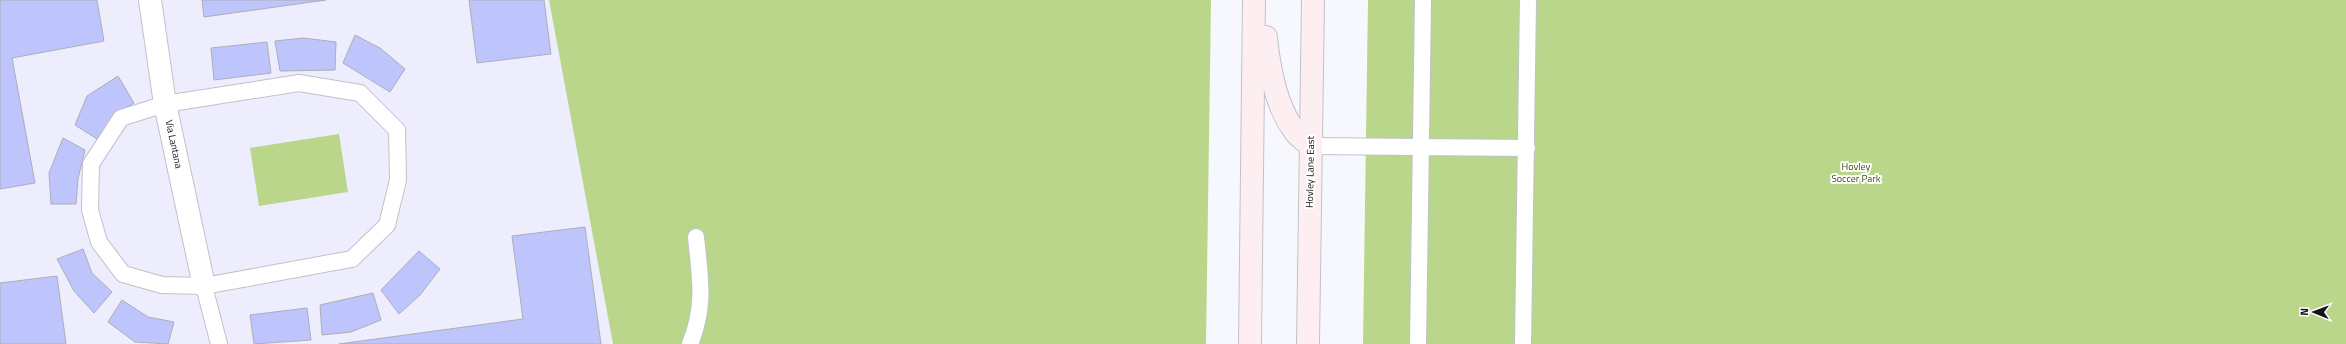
<svg xmlns="http://www.w3.org/2000/svg" width="2346" height="344" font-family="'Titillium Web',sans-serif">
	<style>
		.commercial { fill: #eeedfe }
		.green { fill: #b9d68b }
		.building { fill: #bdc5fc; stroke: #adaeb5 }
		.lines { fill: none; stroke-linecap: round; stroke-linejoin: round }
		.lane-casing { stroke: #c1c2c9; stroke-width: 18 }
		.street-casing { stroke: #c1c2c9; stroke-width: 24 }
		.secondary-casing { stroke: #c1c2c9; stroke-width: 24 }
		.lane { stroke: #fff; stroke-width: 16 }
		.street { stroke: #fff; stroke-width: 22 }
		.secondary { stroke: #fceef1; stroke-width: 22 }
		.labels { text-anchor: middle; dominant-baseline: central; stroke-width: 4; stroke-linejoin: round; paint-order: stroke }
		.street-label { font-size: 10px; fill: #131316; stroke: #fff }
		.park-label { font-size: 10px; fill: #384c03; stroke: #fff }
	</style>
	<rect width="100%" height="100%" fill="#f7f8fe"/>
	<path class="commercial" d="M0,0h549l64,344h-613z"/>
	<path class="green" d="M549,0h662l-5,344h-593z
		M1368,0h978v344h-983z
		M339,134l9,58 -89,14 -9,-58z"/>
	<path class="building" d="M0,0h97l7,41 -92,17 23,125 -35,6z
		M202,0h124l-122,17z
		M469,0h75l7,54 -74,9z
		M355,35l25,13 25,21 -15,23 -47,-29z
		M303,38l33,4 -1,28 -55,1 -5,-30z
		M267,42l4,31 -57,7 -3,-32z
		M118,76l16,27 -20,12 -17,24 -22,-14 12,-29z
		M63,138l22,12 -7,29 -2,25h-25l-2,-31z
		M585,227l16,117h-262l184,-25 -11,-83z
		M83,249l9,24 20,19 -18,21 -20,-22 -17,-32z
		M419,251l21,18 -20,26 -21,19 -18,-24z
		M57,276l9,68h-66v-61z
		M373,293l8,27 -30,12 -29,3 -2,-30z
		M122,300l26,17 26,5 -6,22 -33,-2 -27,-20z
		M307,308l4,32 -57,4 -4,-29z"/>
	<g class="lines">
		<g class="lane-casing">
			<path id="lane" d="M299,83l61,10 37,37 1,50 -11,45 -35,34 -148,27 -42,-1 -39,-11 -24,-32 -9,-32 1,-46 30,-46 44,-14z
				M1311,146l216,2
				M204,286l15,58
				M690,344c16,-39 10,-66 6,-107
				M1418,344l5,-344
				M1523,344l5,-344"/>
		</g>
		<g class="street-casing">
			<path id="street" d="M150,0l15,104 39,182"/>
		</g>
		<g class="secondary-casing">
			<path id="secondary" d="M1266,37c3,31 9,66 27,92 4,7 12,12 18,17
				M1250,344l4,-344
				M1308,344l5,-344"/>
		</g>
		<use href="#lane" class="lane"/>
		<use href="#street" class="street"/>
		<use href="#secondary" class="secondary"/>
	</g>
	<g class="labels">
		<g class="street-label">
			<text transform="translate(174 144) rotate(78)">Via Lantana</text>
			<text transform="translate(1310 172) rotate(-89)">Hovley Lane East</text>
		</g>
		<g class="park-label">
			<text x="1856" y="166">Hovley<tspan x="1856" dy="12">Soccer Park</tspan></text>
		</g>
	</g>
	<g transform="translate(2314 312) rotate(271)" stroke="#ffffff" stroke-width="3" paint-order="stroke">
	<path d="M0-3L7 15L0 10L-7 15Z" fill="#131316"/>
	<text y="-6" font-size="11" font-weight="bold" text-anchor="middle" fill="#131316">N</text>
	</g>
</svg>
